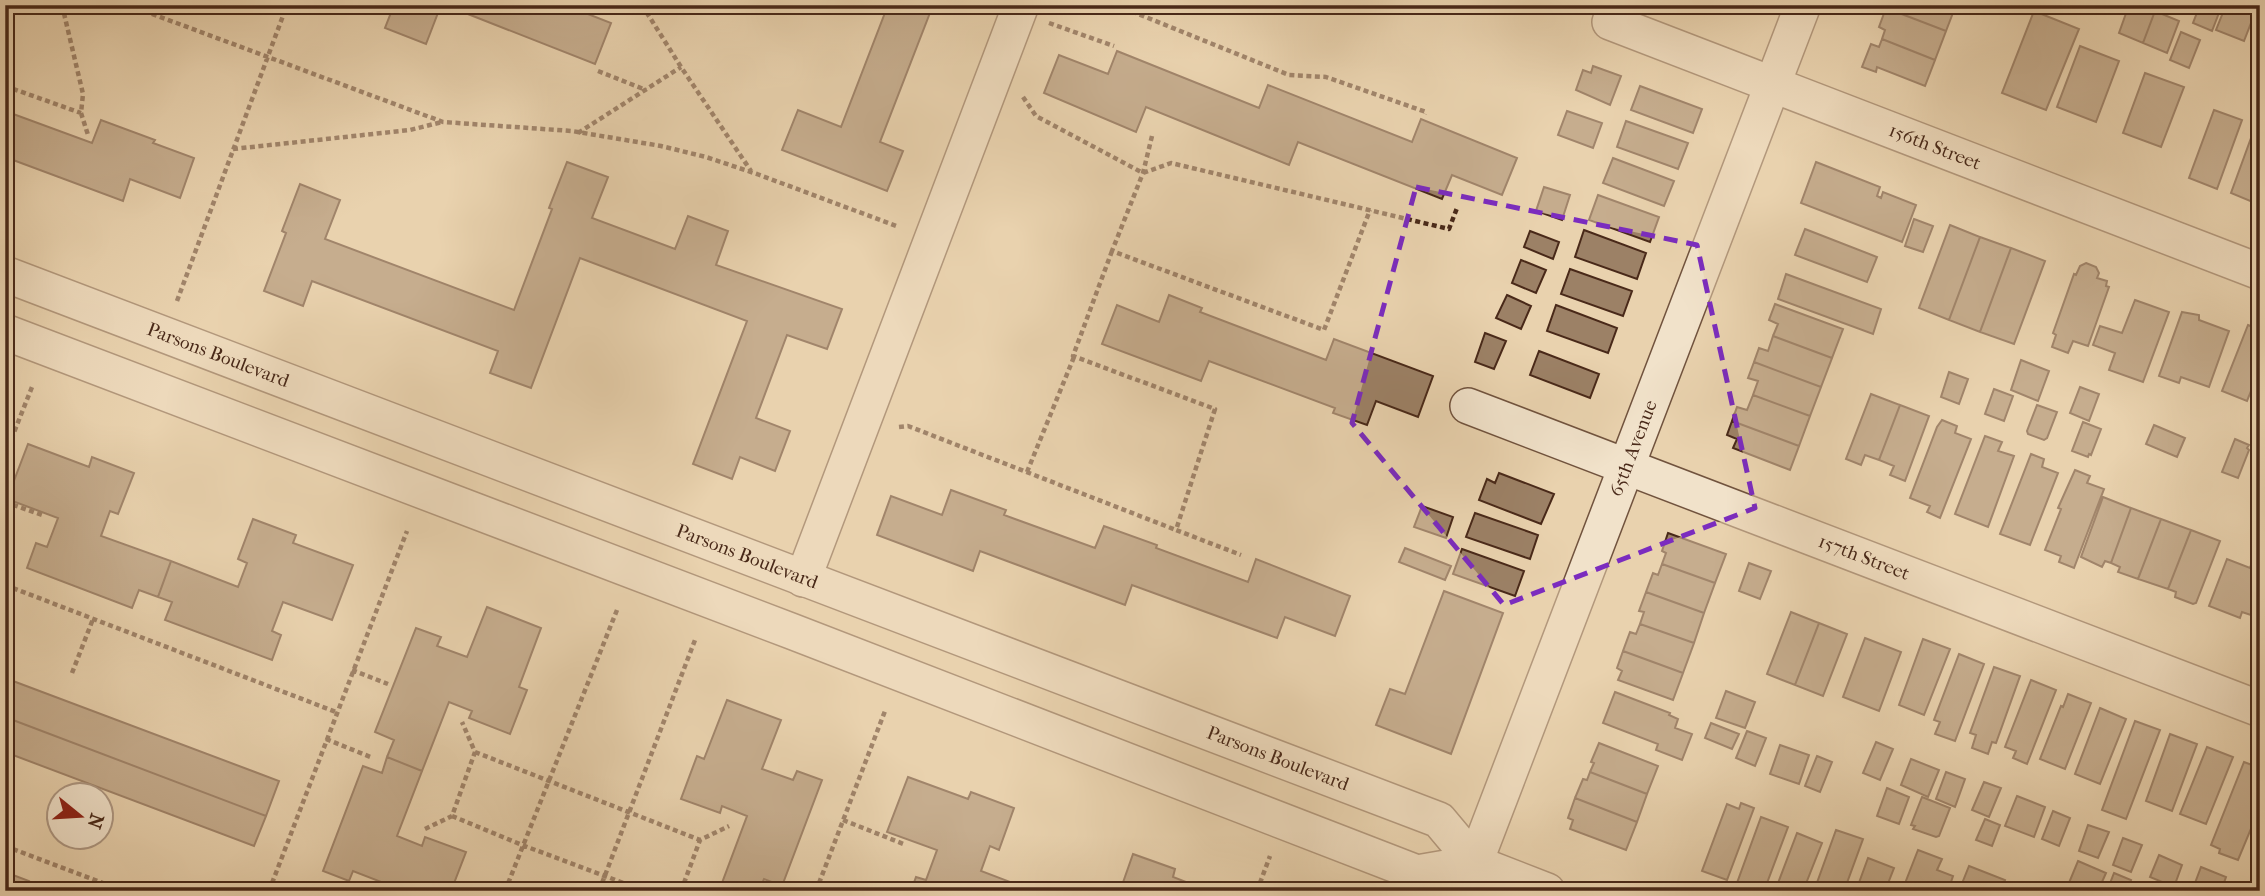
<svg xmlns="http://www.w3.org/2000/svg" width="2265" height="896" font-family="'IM FELL French Canon',serif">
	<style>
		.building { fill: #9c8166; stroke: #492919; stroke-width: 2 }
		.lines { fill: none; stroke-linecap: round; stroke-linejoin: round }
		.minor-casing { stroke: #71533e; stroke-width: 38 }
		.path { stroke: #492919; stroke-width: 4.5; stroke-dasharray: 5 3.5; stroke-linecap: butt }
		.minor { stroke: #f1e2ca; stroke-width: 35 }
		.marked { fill: none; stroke: #7b2cbf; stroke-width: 5; stroke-dasharray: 14 9; stroke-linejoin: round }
		.labels { text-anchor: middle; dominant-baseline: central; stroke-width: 5; stroke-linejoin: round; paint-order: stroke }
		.street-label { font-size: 19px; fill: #492919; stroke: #f1e2ca }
	</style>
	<rect width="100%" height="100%" fill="#e9d2ae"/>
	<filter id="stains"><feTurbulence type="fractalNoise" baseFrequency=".00286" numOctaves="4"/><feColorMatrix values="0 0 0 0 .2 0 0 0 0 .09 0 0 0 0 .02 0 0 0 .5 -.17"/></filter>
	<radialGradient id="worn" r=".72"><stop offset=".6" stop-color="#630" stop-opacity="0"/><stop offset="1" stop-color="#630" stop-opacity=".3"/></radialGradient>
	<path class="building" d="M394,5h47l-15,39 -41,-16z
		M445,5h120l46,18 -16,41z
		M888,5h45l-53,137 23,9 -16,40 -105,-41 16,-40 43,17z
		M1887,5h69l-10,26 -60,-23z
		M2129,5h11l15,6 -12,32 -24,-10z
		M2200,5h22l-10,26 -19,-8z
		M2226,5h17l13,5 -12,31 -28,-11z
		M1886,8l60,23 -11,29 -53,-21 3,-9 -6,-3z
		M2034,11l45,18 -33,81 -44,-17z
		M2155,11l24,10 -12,32 -24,-10z
		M2181,32l19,8 -11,28 -19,-8z
		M1882,39l53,21 -10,26 -48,-19 -1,5 -14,-5 9,-23 8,3z
		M2080,46l39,15 -23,61 -39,-15z
		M1117,51l142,57 9,-23 144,57 9,-23 96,39 -15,37 -50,-20 -10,24 -144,-57 -9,23 -143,-58 -10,25 -92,-39 15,-38 49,19z
		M1593,66l28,10 -11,29 -34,-15 7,-20 8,3z
		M2145,73l39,14 -23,60 -38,-14z
		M1640,86l62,23 -9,24 -62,-23z
		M2214,110l28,10 -25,69 -28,-11z
		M5,111l87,32 9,-23 54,20 -2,3 41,15 -14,40 -50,-19 -7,22 -118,-44z
		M1567,111l35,12 -9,25 -35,-13z
		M1626,121l62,22 -10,26 -61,-22z
		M2255,127l5,2v63l-5,11 -24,-10z
		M1613,158l61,23 -10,25 -61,-23z
		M567,162l41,15 -16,41 83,31 13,-33 40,15 -12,34 126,44 -15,40 -40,-14 -31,83 34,13 -15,40 -35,-14 -8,22 -39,-15 54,-143 -167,-63 -49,130 -41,-15 8,-22 -186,-70 -9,25 -39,-15 22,-58 -4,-2 18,-47 40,16 -15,39 189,71 38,-101 -3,-1z
		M1816,162l64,25 -3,9 4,2 2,-6 33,13 -14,37 -101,-39z
		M1544,187l26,8 -8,25 -26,-9z
		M1598,195l61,22 -9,25 -61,-22z
		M1914,219l19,7 -10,26 -18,-6z
		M1950,225l30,12 -31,83 -30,-12z
		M1805,229l72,28 -10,25 -72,-27z
		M1584,230l62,23 -9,26 -62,-22z
		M1530,231l29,11 -6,17 -29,-12z
		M1980,237l31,11 -31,84 -31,-12z
		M2011,248l34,13 -31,83 -34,-12z
		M1521,260l25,10 -10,23 -24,-10z
		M2086,263l10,4 3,6 -2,5 10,3 -1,5 3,1 -21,59 -15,-5 -5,12 -16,-6 4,-12 -3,-2 21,-59 2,1 4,-9z
		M1570,269l62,22 -9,25 -62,-22z
		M1786,274l95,35 -8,25 -95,-35z
		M1169,295l33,13 -2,4 126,48 8,-21 99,37 -15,41 -42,-16 -9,24 -34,-12 2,-5 -126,-47 -8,20 -99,-37 15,-39 42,17z
		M1507,295l24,11 -10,23 -25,-11z
		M2135,300l34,12 -26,70 -34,-12 6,-17 -22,-8 7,-19 22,7z
		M1775,304l68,25 -11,29 -59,-22 5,-12 -9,-4z
		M1556,305l61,23 -9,25 -61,-22z
		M2182,312l17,3v5l30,11 -20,56 -28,-10 -2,6 -20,-7z
		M2248,325l12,5v39l-13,32 -25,-10z
		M1485,333l21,8 -12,28 -19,-7z
		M1773,336l59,22 -11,29 -67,-25 5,-14 9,3z
		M1539,351l60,23 -9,24 -60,-23z
		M2021,360l28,11 -11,30 -27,-11z
		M1754,362l67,25 -11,29 -57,-21 5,-14 -10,-3z
		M1949,372l19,7 -9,25 -18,-7z
		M2080,387l19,7 -10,27 -19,-8z
		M1994,389l19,7 -9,25 -19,-7z
		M1871,394l29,11 -21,55 -14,-5 -4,10 -15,-6z
		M1753,395l57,21 -11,30 -67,-25 5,-14 10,3z
		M1900,405l29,11 -24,65 -15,-6 4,-9 -15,-6z
		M2037,405l20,7 -10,26 -3,2 -16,-6 -1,-3z
		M1942,420l15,6 -2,7 16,6 -31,79 -13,-6 3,-6 -20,-8 27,-71z
		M1732,421l67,25 -9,24 -57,-22 4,-9 -10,-4z
		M2083,422l18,7 -10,26 -2,-1 -1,3 -16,-6z
		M2154,425l31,13 -8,19 -31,-13z
		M1985,436l17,6 -4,9 16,5 -26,71 -33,-13z
		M2235,439l14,6 -2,3 2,2 -11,28 -16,-6z
		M28,444l61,23 3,-10 42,16 -16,41 -8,-3 -9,25 70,25 -13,36 -19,-7 -7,18 -105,-40 9,-25 11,4 11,-29 -51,-19z
		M2031,454l13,5 -2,8 16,6 -28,72 -30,-11z
		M2075,470l15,6 -3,7 17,6 -30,79 -15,-6 2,-6 -16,-6 16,-41 -3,-1z
		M1499,473l55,21 -13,30 -62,-24 8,-21 8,4z
		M951,490l55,20 -2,5 91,33 9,-22 53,19 -1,3 92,34 8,-23 94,37 -15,40 -50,-19 -8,21 -145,-53 -7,20 -145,-54 -7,20 -96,-36 14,-39 51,19z
		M2103,497l28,11 -20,55 -6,-2 -3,6 -21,-10z
		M1422,506l31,11 -7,21 -32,-11z
		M2131,508l30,11 -23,60 -20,-7 2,-5 -9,-4z
		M1475,513l63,22 -8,24 -64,-22z
		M253,519l43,16 -3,8 60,22 -21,55 -49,-18 -11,29 9,4 -9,25 -107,-40 7,-18 -14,-5 13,-36 67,26 9,-24 -9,-4z
		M2161,519l30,11 -23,59 -30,-10z
		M2191,530l29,11 -24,62 -3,1 -18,-7 1,-5 -8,-3z
		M1668,533l58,21 -11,29 -53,-19 4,-11 -4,-2z
		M1405,548l46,18 -6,14 -46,-18z
		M1462,549l62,22 -9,25 -62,-22z
		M2255,553l5,1v48l-6,14 -12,-4 -2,6 -31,-12 18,-47 23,9z
		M1749,563l22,8 -11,28 -21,-8z
		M1662,564l53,19 -11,30 -58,-21 7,-19 5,2z
		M1444,591l59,22 -52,141 -75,-29 14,-36 15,5z
		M1646,592l58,21 -10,30 -54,-19 4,-12 -5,-1z
		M487,607l54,21 -22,59 8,3 -17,44 -41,-16 3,-7 -23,-9 -27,69 -35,-14 7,-17 -19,-8 41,-104 25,9 -4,9 30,11z
		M1791,612l28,11 -24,62 -28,-11z
		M1819,623l28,11 -24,62 -28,-11z
		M1640,624l54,19 -11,30 -60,-22 7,-19 6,2z
		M1865,638l36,14 -22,59 -36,-14z
		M1923,639l27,10 -26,66 -25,-10z
		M1623,651l60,22 -10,27 -55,-20 4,-9 -5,-3z
		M1959,654l25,10 -29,77 -20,-7 5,-12 -6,-2z
		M1994,667l26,9 -24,67 -4,-1 -4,12 -16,-6 4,-13 -6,-2z
		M5,678l274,103 -13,35 -261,-99z
		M2031,680l25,10 -29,74 -14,-6 3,-7 -11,-4z
		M1726,691l29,11 -10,26 -29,-10z
		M1615,692l55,21 -1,2 9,4 -3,9 17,6 -10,26 -26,-10 2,-6 -55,-21z
		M2068,694l23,9 -26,66 -25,-10 21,-53 2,1z
		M727,700l54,20 -19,49 31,11 4,-9 25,9 -40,106 -18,-7 -5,12h-16l-21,-8 25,-67 -25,-10 -2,7 -39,-14 16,-43 7,3z
		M2100,708l26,11 -26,65 -25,-10z
		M5,717l261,99 -12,30 -249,-94z
		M2135,721l25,9 -34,89 -24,-9z
		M1711,723l28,11 -7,15 -27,-11z
		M1747,731l19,7 -11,28 -19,-8z
		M2170,734l27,10 -25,67 -26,-10z
		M1876,742l17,7 -13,31 -17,-7z
		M1599,743l59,23 -11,28 -57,-22 4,-9 -3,-1z
		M1780,745l29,10 -10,29 -29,-10z
		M2207,747l26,10 -27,67 -26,-10z
		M1817,756l15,6 -12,30 -15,-6z
		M387,757l35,14 -25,65 25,10 3,-9 41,15 -15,39h-70l3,-8 -31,-12 -4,10 -26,-10 40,-105 19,7z
		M1911,759l28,11 -11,27 -27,-12z
		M2244,762l16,6v39l-22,53 -19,-7 1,-4 -9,-4z
		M1590,772l57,22 -10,28 -62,-24 8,-19 4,1z
		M1946,772l19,7 -10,28 -19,-8z
		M908,777l60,22 3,-7 43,16 -15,42 -9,-4 -9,25 53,20h-123l5,-14 10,3 11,-30 -50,-18z
		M1984,782l17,6 -12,29 -17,-7z
		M1887,788l22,9 -10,27 -22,-8z
		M2017,796l28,11 -11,30 -29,-11z
		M1922,797l28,11 -11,28 -3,1 -23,-8 2,-3 -4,-1z
		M1575,798l62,24 -11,28 -56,-21 3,-9 -5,-2z
		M1741,803l13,5 -27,72 -25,-9 25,-67 12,5z
		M2053,811l17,7 -11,28 -17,-7z
		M1761,817l27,10 -24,64h-6l-21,-8z
		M1985,819l15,6 -8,21 -16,-6z
		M2088,825l21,7 -11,26 -19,-7z
		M1836,830l27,9 -19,52h-30z
		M1797,833l25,10 -19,48h-28z
		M2123,838l19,7 -11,27 -18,-7z
		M1918,850l24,9 -5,11 16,6 -5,15h-46z
		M1133,854l42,15 -2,8 36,14h-89z
		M2159,855l23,10 -8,22 -24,-10z
		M1868,858l26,10 -9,23h-29z
		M2078,861l28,12 -8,18 -32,-1z
		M1969,866l36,14 -4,11h-42z
		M2201,867l25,10 -5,14h-29z
		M5,872l24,9 -3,10h-21z
		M2114,873l17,7 -4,11h-20z
		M722,883l21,8h-24z
		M2152,883l20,8h-23z"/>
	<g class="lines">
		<g class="minor-casing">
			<g id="minor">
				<path id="s1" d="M1610,22l650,250"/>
				<path id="s2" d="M5,274l1434,546 36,43 72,28"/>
				<path d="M5,332l786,299 626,242 58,-10"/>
				<path id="s3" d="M1468,406l792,303"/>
				<path d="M803,579l218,-574"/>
				<path id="s4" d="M1464,891l339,-886"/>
			</g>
		</g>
		<path class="path" d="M62,5l21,89 -2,19 7,22
			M128,5l315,117 129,9 89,15 45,11 51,17 142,53
			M642,5l39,62 70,104
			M1116,5l173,70 37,2 100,35 -1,2
			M1049,23l65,23
			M598,71l48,19
			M5,86l76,27
			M1023,97l13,19 107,57 28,-10 278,66 8,-21
			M578,133l103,-66
			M1152,136l-9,37 -31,78 212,79 46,-120
			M233,149l177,-19 32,-8
			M1112,251l-39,105 142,53 -39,121 65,25
			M177,301l110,-296
			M899,427l9,-1 268,104
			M5,455l27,-68
			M1027,472l47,-115
			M5,502l40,14
			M5,585l331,127
			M352,670l36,14
			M72,673l21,-54
			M326,739l47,19
			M475,752l225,88
			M452,816l70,29 123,46
			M843,820l63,25
			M425,829l27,-13 23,-64 -13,-30
			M5,846l119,45
			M269,891l138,-360
			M505,891l112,-281
			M599,891l96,-251
			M681,891l19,-51 29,-14
			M816,891l69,-180
			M1257,891l13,-35"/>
		<use href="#minor" class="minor"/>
	</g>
	<path d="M0 0H2265V896H0ZM1416,187l281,58 58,263 -251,97 -152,-182z" fill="#e9d2ae" fill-opacity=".55" fill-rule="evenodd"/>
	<path class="marked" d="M1416,187l281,58 58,263 -251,97 -152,-182z"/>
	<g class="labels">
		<g class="street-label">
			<text stroke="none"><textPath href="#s1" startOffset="348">156th Street</textPath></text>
			<text stroke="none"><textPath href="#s2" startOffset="228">Parsons Boulevard</textPath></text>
			<text stroke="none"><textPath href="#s4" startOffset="474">65th Avenue</textPath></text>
			<text stroke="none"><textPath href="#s3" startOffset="424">157th Street</textPath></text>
			<text stroke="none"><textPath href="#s2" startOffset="794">Parsons Boulevard</textPath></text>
			<text stroke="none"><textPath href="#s2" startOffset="1362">Parsons Boulevard</textPath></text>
		</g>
	</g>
	<rect width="2265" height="896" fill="none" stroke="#e9d2ae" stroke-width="28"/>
	<rect x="7" y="7" width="2251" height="882" fill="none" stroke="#492919" stroke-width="3.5"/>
	<rect x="14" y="14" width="2237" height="868" fill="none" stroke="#492919" stroke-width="2"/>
	<g transform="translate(80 816) rotate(108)"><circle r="33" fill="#f1e2ca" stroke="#ae9883" stroke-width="2"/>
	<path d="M0-5L12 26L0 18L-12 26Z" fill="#8f2418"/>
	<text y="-10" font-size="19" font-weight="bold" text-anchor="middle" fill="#492919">N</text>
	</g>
	<rect width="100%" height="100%" filter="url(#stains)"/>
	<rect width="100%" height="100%" fill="url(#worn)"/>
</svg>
